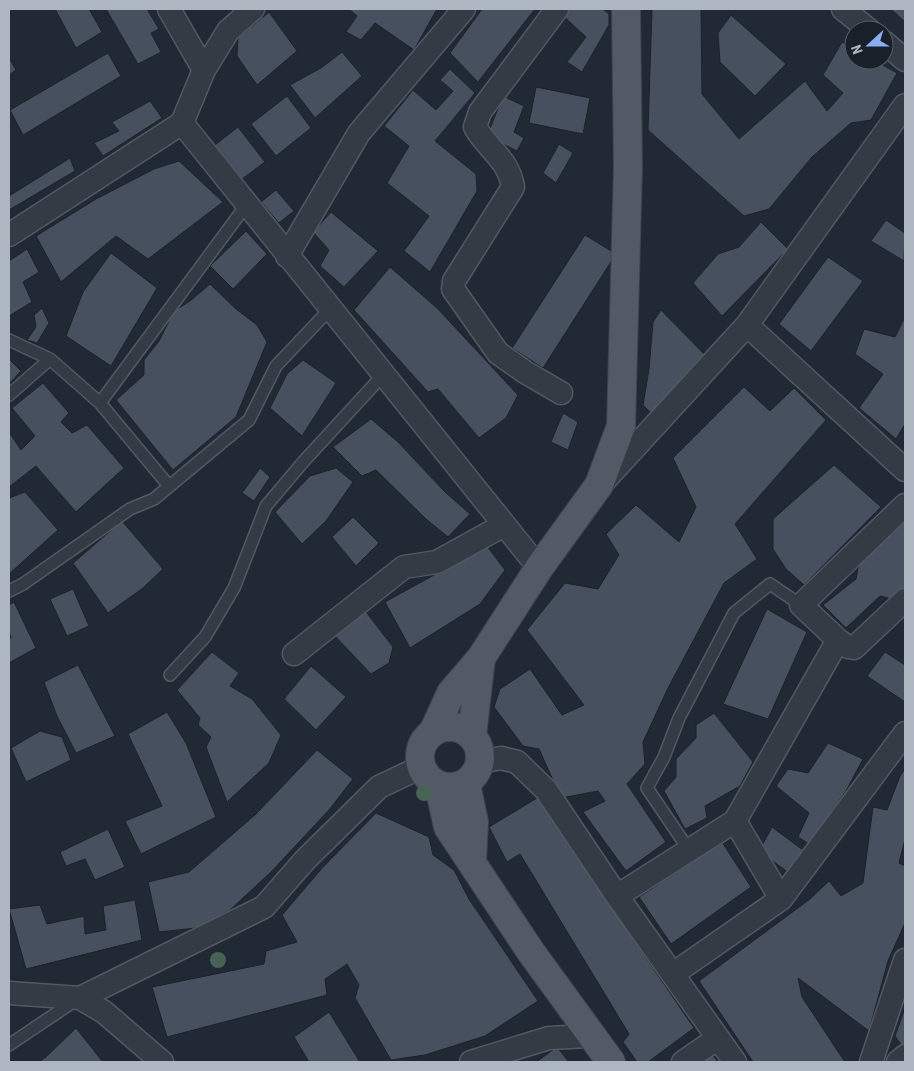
<svg xmlns="http://www.w3.org/2000/svg" width="914" height="1071" font-family="'Roboto Condensed',sans-serif">
	<style>
		.building { fill: #47505e; stroke: #1c222c }
		.lines { fill: none; stroke-linecap: round; stroke-linejoin: round }
		.service-casing { stroke: #515963; stroke-width: 14 }
		.minor-casing { stroke: #515963; stroke-width: 25 }
		.primary-casing { stroke: #3d444f; stroke-width: 30 }
		.service { stroke: #343b45; stroke-width: 11 }
		.minor { stroke: #343b45; stroke-width: 22 }
		.primary { stroke: #525a65; stroke-width: 28 }
		.tree { fill: #486256 }
	</style>
	<rect width="100%" height="100%" fill="#212934"/>
	<path class="building" d="M55,9h34l13,23 -26,16z
		M106,9h41l12,20 -8,4 10,19 -23,12z
		M349,9h88l-23,41 -39,-27 -14,17 -15,-8 11,-16z
		M482,9h53l-57,73 -28,-29z
		M563,9h40l6,5v11l-27,47 -15,-10 19,-25 -26,-24z
		M652,9h49l1,85 37,45 66,-58 22,30 16,-18 -20,-18 19,-33 12,6v12h20l23,13 -26,47 -20,3 -39,34 -43,52 -25,7 -96,-86z
		M891,9h14v13z
		M269,12l28,39 -40,34 -20,-29 1,-18z
		M731,15l55,49 -31,32 -35,-34 -2,-29z
		M342,52l20,24 -47,42 -25,-33 31,-17z
		M108,53l13,23 -98,59 -13,-25z
		M9,58l7,12 -7,5z
		M450,69l25,24 -40,48 41,33 1,17 -47,81 -26,-21 25,-35 -42,-33 22,-37 -25,-20 29,-36 23,20 17,-19 -13,-11z
		M536,87l54,11 -7,36 -54,-11z
		M287,96l24,32 -35,28 -25,-32z
		M503,96l21,10 -10,26 10,6 -7,13 -30,-15z
		M150,101l12,17 -59,38 -9,-13 25,-12 -7,-9z
		M238,127l27,35 -23,17 -27,-34z
		M559,144l14,9 -17,30 -13,-10z
		M70,158l5,13 -66,39v-14z
		M179,161l44,41 -75,57 -32,-23 -55,46 -25,-46 60,-37 58,-30z
		M276,190l18,21 -15,12 -18,-21z
		M331,212l47,39 -34,36 -24,-21 9,-16 -16,-18z
		M886,220l19,13 -1,28 -33,-20z
		M761,222l27,27 -66,67 -29,-33 25,-29 21,-7z
		M246,231l21,23 -34,35 -23,-23z
		M585,235l31,19 -73,114 -31,-20z
		M27,249l12,23 -16,10 9,20 -23,14v-55z
		M111,253l46,35 -46,78 -45,-30 17,-44z
		M828,257l35,24 -52,70 -32,-27z
		M390,267l47,41 81,87 -12,23 -27,20 -41,-49 -10,3 -74,-82z
		M210,284l26,25 21,16 10,17 -31,75 -63,53 -57,-70 28,-25v-15l15,-19 15,-30 16,-10z
		M42,308l7,15 -12,20 -10,-3 9,-13 -2,-12z
		M661,310l46,47 -52,60 -12,-12 6,-36 4,-47z
		M905,317v107l-9,15 -37,-31 24,-34 -28,-20 9,-25 31,8z
		M9,359l12,12 -12,13z
		M303,360l33,23 -34,53 -32,-28 17,-34z
		M43,383l26,30 -8,9 11,11 15,-8 37,43 -48,44 -40,-46 -27,21v-55l12,18 14,-14 -23,-28z
		M744,387l26,24 24,-23 32,32 -91,104 22,35 -33,24 -56,105 -25,54 2,22 -18,20 39,58 -40,29 -43,-59 22,-11 -7,-10 -37,7 -22,-49 -16,-3 -29,-39 6,-18 30,-20 32,46 22,-10 -57,-75 38,-47 33,6 21,-34 -13,-21 30,-29 43,37 17,-35 -23,-49z
		M563,413l15,9 -10,28 -17,-8z
		M371,419l27,23 46,49 26,23 -22,23 -22,-18 -50,-49 -14,6 -29,-29z
		M834,465l47,42 -77,78 -18,-16 -13,-20v-30z
		M260,468l10,9 -16,24 -12,-8z
		M336,468l17,14 -27,39 -24,23 -27,-32 35,-36z
		M25,492l33,38 -49,44v-76z
		M353,517l26,26 -23,23 -24,-29z
		M905,517v75l-6,9 -19,-5 -34,32 -23,-23 33,-26 3,-17z
		M122,521l41,48 -20,19 -35,25 -35,-50z
		M484,542l21,28 -25,34 -70,44 -25,-46 78,-43z
		M73,589l16,37 -22,10 -17,-37z
		M14,602l22,46 -27,15v-24l2,-1 -2,-7v-26z
		M360,604l33,43 -4,16 -18,11 -38,-40z
		M767,609l40,23 -39,87 -45,-15z
		M212,652l27,21 -9,13 22,13 29,36 -12,28 -42,39 -21,-55 5,-10 -13,-12 2,-7 -23,-28z
		M885,652l20,13v37l-38,-26z
		M78,665l37,71 -39,17 -19,-37 -13,-34z
		M311,666l35,31 -30,33 -32,-31z
		M167,712l19,31 30,74 -75,37 -16,-33 37,-15 -34,-72z
		M714,713l39,49 -13,24 -35,20 2,12 -22,11 -21,-38 12,-14v-18l20,-21v-13z
		M40,731l22,6 9,23 -45,22 -15,-34z
		M828,743l35,16 -17,32 -37,53 -11,-7 11,-24 -33,-27 12,-17 20,4z
		M317,750l36,29 -24,31 -58,62 -42,39 -33,17 -37,4 -11,-50 41,-10 67,-58z
		M905,769v70l-6,24 6,3v57l-17,38 -19,70 -71,-53 4,19 43,65h-92l-54,-81 111,-82 19,-18 12,15 22,-13 10,-76 14,3 13,-34z
		M537,798l157,230 -46,34h-11l-14,-20 6,-8 -109,-180 -13,8 -18,-35z
		M376,813l53,24 4,18 21,15 15,29 69,102 -53,35 -60,19 -34,5 -36,-62 4,-13 -12,-21 -22,15 2,16 -160,42 -15,-50 112,-23 2,-13 31,-9 -15,-27 41,-48z
		M772,827l31,23 -14,23 -30,-22z
		M108,829l17,38 -30,13 -10,-21 -19,7 -6,-14z
		M722,842l29,45 -80,57 -32,-47z
		M135,900l7,40 -116,29 -17,-60 31,-4 7,19 37,-8 1,18 21,-4 -3,-24z
		M905,1008v38l-2,2 -8,-12z
		M329,1012l31,50h-51l-15,-25z
		M76,1028l27,34h-64l8,-6z
		M557,1047l12,15h-33z
		M713,1055l5,7h-15z"/>
	<g class="lines">
		<g class="service-casing">
			<path id="service" d="M9,340l41,19 50,44 69,83
				M9,395l41,-36
				M100,403l147,-199
				M9,591l14,-7 107,-75 24,-10 95,-79 27,-54 54,-57
				M170,675l35,-38 29,-49 32,-82 38,-45 79,-86
				M689,850l-42,-62 17,-31 15,-39 55,-105 36,-29 31,21
				M9,1045l67,-45"/>
		</g>
		<g class="minor-casing">
			<path id="minor" d="M169,9l35,61
				M557,9l-77,103 -5,15c13,23 33,31 38,60l-59,94 -1,8 45,64 27,19 36,21
				M843,9l26,21
				M884,42l21,18
				M182,123l357,445
				M9,235l173,-112 22,-53 24,-39 25,-22
				M287,256l72,-123 105,-124
				M747,325l158,145
				M603,482l144,-157 158,-220
				M838,640l10,7 6,1 51,-48
				M294,654l110,-87 33,-5 67,-37
				M480,762l21,-4 16,4 29,28 71,106 118,166
				M735,821l46,78
				M617,896l118,-75 103,-181 -37,-35 104,-100
				M673,974l108,-75 124,-166
				M9,993l71,5 24,14 58,50
				M80,998l184,-91 41,-47 74,-73 42,-20
				M471,1062l78,-24 40,-2
				M683,1062l35,-24
				M871,1062l34,-102
				M898,1062l7,-6"/>
		</g>
		<g class="primary-casing">
			<path id="primary" d="M420 757a30 30 0 1 1 60 0a30 30 0 1 1-60 0Z
				M434,730l17,-37 30,-35 58,-90 60,-83 22,-59 7,-260 -2,-157
				M472,736l9,-78
				M466,784l8,38 -2,39
				M439,786l9,41 83,125 80,110"/>
		</g>
		<use href="#service" class="service"/>
		<use href="#minor" class="minor"/>
		<use href="#primary" class="primary"/>
	</g>
	<g class="tree">
		<circle cx="424" cy="793" r="8"/>
		<circle cx="218" cy="960" r="8"/>
	</g>
	<rect width="914" height="1071" fill="none" stroke="#aeb6c2" stroke-width="20"/>
	<g transform="translate(869 45) rotate(249)"><circle r="24" fill="#1a202a" stroke="#555c67"/>
	<path d="M0-4L9 19L0 12L-9 19Z" fill="#86b0ef"/>
	<text y="-8" font-size="14" font-weight="bold" text-anchor="middle" fill="#aeb6c2">N</text>
	</g>
</svg>
